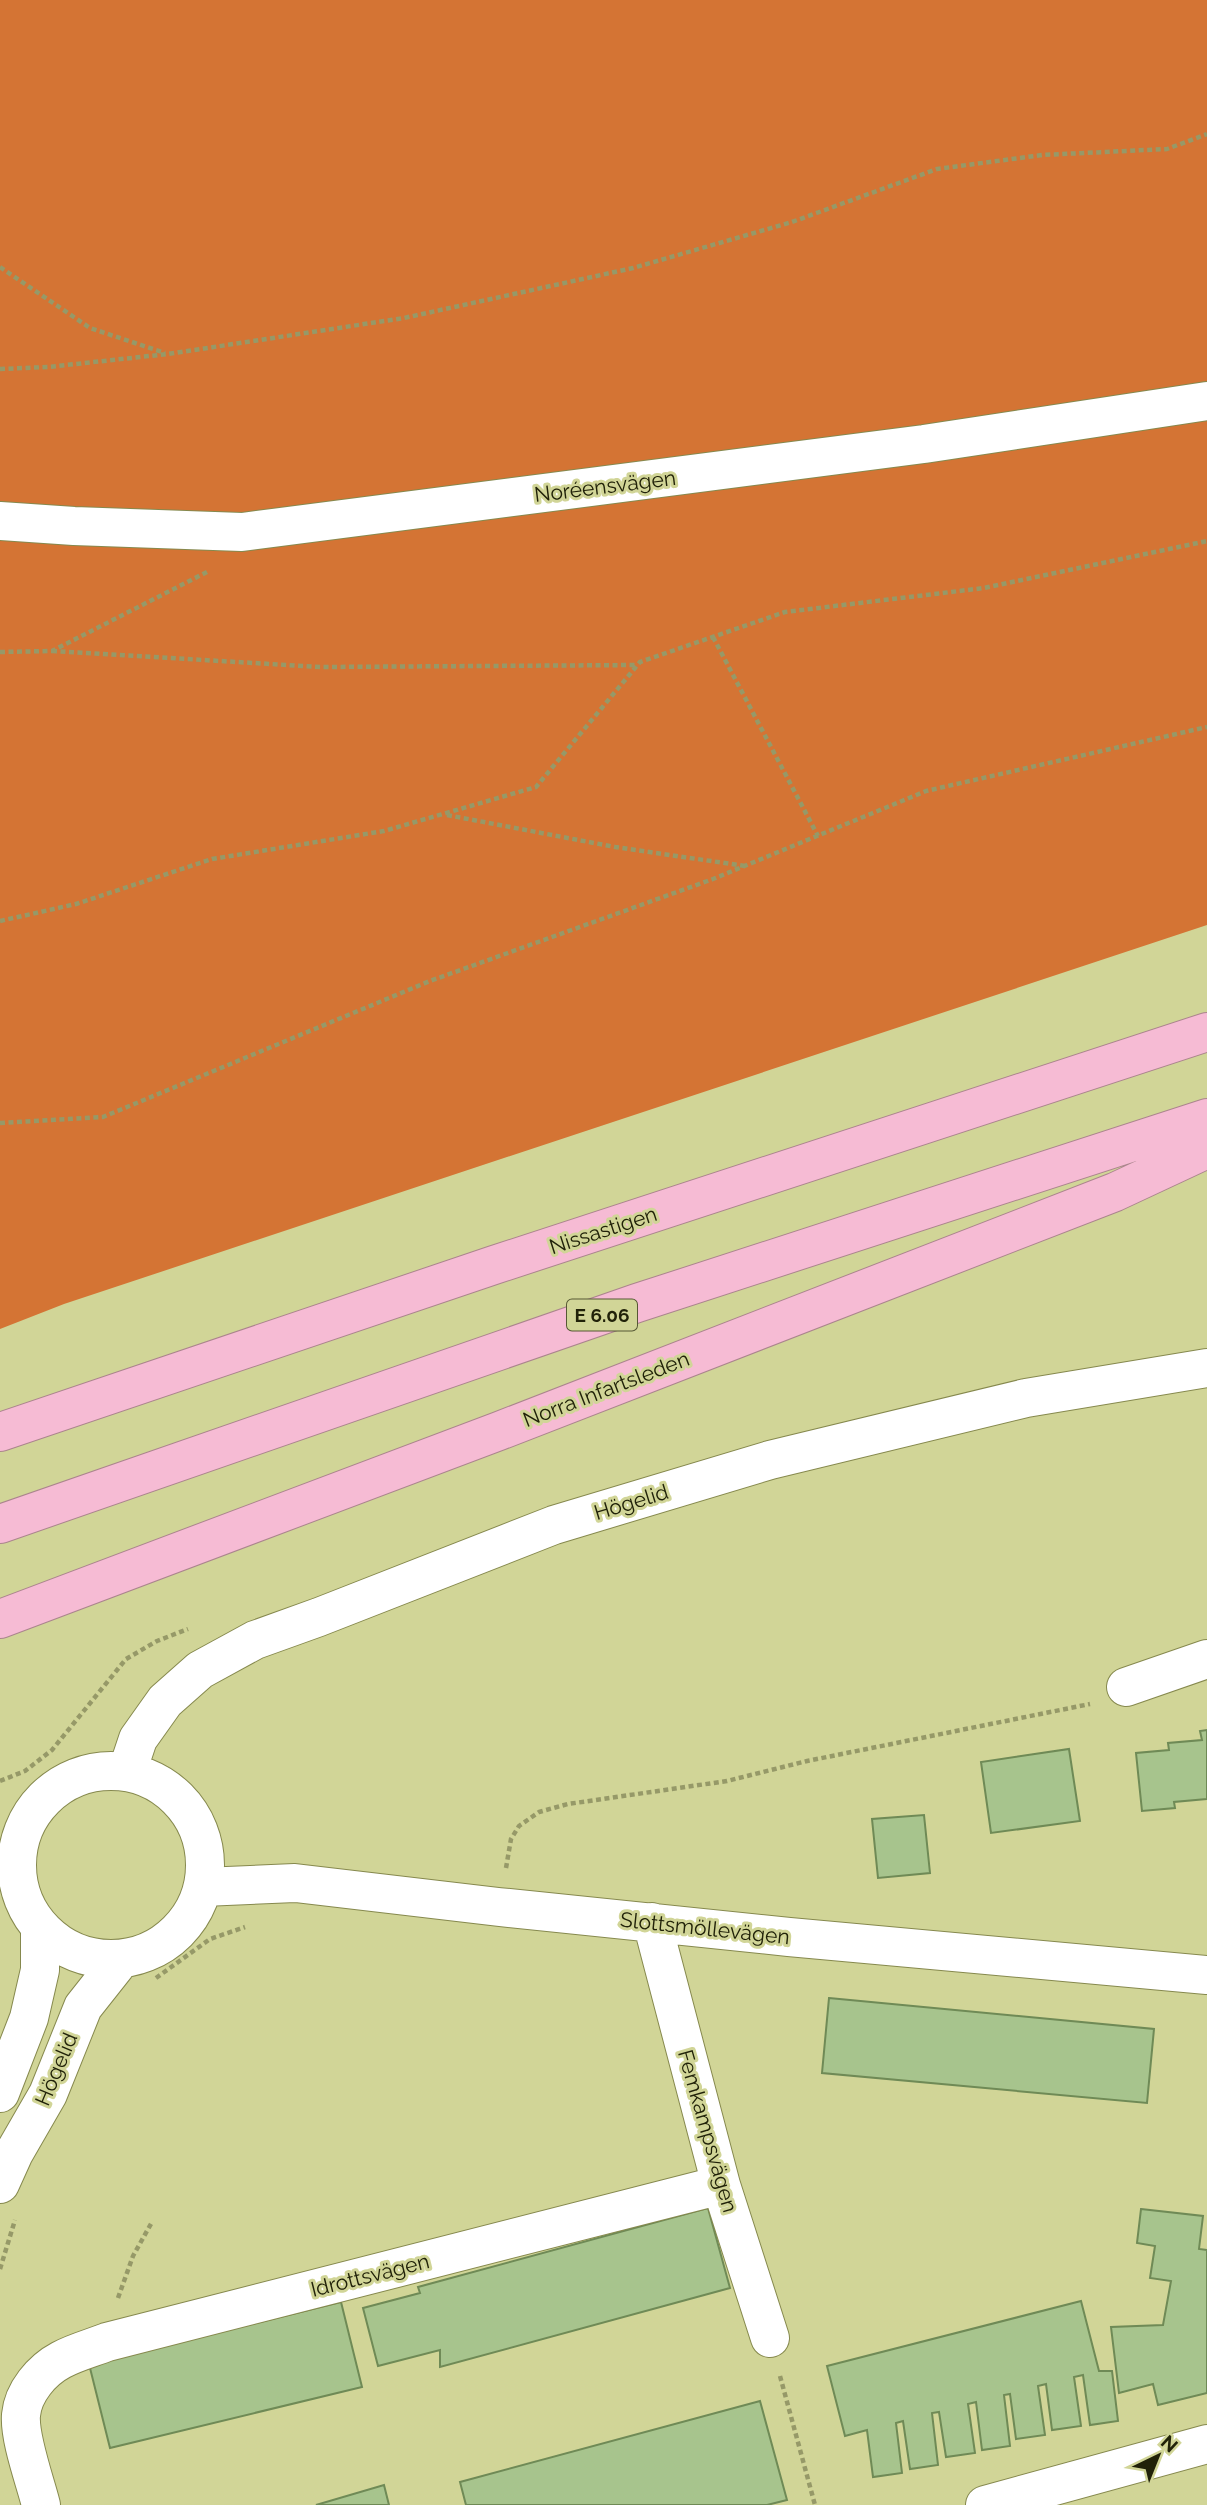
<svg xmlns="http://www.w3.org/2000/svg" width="1207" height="2505" font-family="Raleway,sans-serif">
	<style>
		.forest { fill: #d47434 }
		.building { fill: #a7c48d; stroke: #6f8a56; stroke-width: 2 }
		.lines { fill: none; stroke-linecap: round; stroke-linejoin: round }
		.minor-casing { stroke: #86894e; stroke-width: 40 }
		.highway-casing { stroke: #ab858d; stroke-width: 40 }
		.path { stroke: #969968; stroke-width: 4.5; stroke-dasharray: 5 3.5; stroke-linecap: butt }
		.minor { stroke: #fff; stroke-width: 38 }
		.highway { stroke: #f6bbd4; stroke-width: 38 }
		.labels { text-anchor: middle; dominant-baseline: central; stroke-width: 6; stroke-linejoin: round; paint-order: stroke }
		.shield { fill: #d1d597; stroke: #565834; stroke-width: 2 }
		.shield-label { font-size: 19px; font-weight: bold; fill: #212209 }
		.street-label { font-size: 21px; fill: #212209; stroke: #d1d597 }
	</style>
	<rect width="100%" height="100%" fill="#d1d597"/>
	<path class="forest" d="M0,0h1207v925l-1143,379 -64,25z"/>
	<path class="building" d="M1207,1730v69l-33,3 1,6 -33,3 -6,-58 33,-3 -1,-7 34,-3 -2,-9z
		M1069,1749l11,72 -89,12 -10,-71z
		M924,1815l6,58 -52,5 -6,-59z
		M829,1998l325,31 -7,74 -325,-30z
		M708,2208l22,80 -290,79v-17l-62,16 -15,-58 57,-15 -2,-6z
		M1141,2209l62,7 -4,33 8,1v143l-49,12 -5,-21 -34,9 -8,-66 52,-2 8,-44 -21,-3 5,-32 -18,-3z
		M1081,2301l18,70h13l6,50 -28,4 -7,-50 -9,2 7,49 -29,4 -6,-46 -8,2 7,49 -29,4 -6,-45 -6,1 6,51 -28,4 -6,-48 -8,2 7,49 -29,4 -7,-45 -7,1 6,52 -28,4 -7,-48 -7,2 6,50 -29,4 -6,-47 -22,6 -18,-70z
		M341,2302l21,85 -252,61 -21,-84z
		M760,2401l27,99 -20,5h-301l-6,-23z
		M384,2485l5,20h-73z"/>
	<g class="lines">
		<g class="minor-casing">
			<path id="minor" d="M0,521l74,5 168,6 682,-88 283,-43
				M1126,1687l81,-28
				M17 1865a94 94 0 1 1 188 0a94 94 0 1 1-188 0Z
				M127,1772l11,-33 27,-38 35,-31 55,-30 64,-23 235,-92 216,-65 256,-62 181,-30
				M203,1887l92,-4 204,24 290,30 418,38
				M652,1922l69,263 49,153
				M0,2093l29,-75 11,-48v-43
				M0,2184l14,-31 34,-59 35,-87 38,-48
				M41,2505c-6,-24 -22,-67 -20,-90 2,-23 21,-45 40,-55 15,-8 31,-12 46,-18l614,-157
				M985,2505l222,-61"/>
		</g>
		<g class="highway-casing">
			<path id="highway" d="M0,1432l494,-167 713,-233
				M0,1524l637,-221 570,-185
				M0,1619l499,-188 616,-239 92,-43"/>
		</g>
		<path class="path" d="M0,267l90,61 75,25
			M0,369l48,-2 120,-13 236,-36 229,-50 159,-46 145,-53 105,-14 125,-6 40,-15
			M713,637l105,199
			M52,651l269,16 317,-2
			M0,652l52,-1 155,-79
			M447,815l168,32 130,19
			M0,921l76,-17 136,-45 172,-28 152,-44 104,-125 145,-50 199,-24 223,-47
			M0,1123l103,-6 327,-136 283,-102 213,-88 281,-64
			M0,1781l25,-10 27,-21 74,-91 31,-18 31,-12
			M506,1868l5,-29 8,-13 20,-14 29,-8 159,-23 80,-20 283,-57
			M156,1978l54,-39 35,-12
			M0,2269l15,-49
			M118,2298l15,-42 19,-34
			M780,2376l35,129"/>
		<use href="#minor" class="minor"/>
		<use href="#highway" class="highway"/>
	</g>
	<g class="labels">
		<rect class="shield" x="567" y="1299.5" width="70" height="31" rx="5"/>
		<g class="shield-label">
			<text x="602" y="1315">E 6.06</text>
		</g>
		<g class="street-label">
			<text transform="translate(605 486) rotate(-7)">Noréensvägen</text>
			<text transform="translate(603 1230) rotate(-18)">Nissastigen</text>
			<text transform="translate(606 1389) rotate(-21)">Norra Infartsleden</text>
			<text transform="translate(631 1502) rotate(-17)">Högelid</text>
			<text transform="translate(705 1928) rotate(6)">Slottsmöllevägen</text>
			<text transform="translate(56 2069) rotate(-67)">Högelid</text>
			<text transform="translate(708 2131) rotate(74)">Femkampsvägen</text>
			<text transform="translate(370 2275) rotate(-14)">Idrottsvägen</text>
		</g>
	</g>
	<g transform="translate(1158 2456) rotate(43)" stroke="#d1d597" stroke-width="5" paint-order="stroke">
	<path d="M0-5L12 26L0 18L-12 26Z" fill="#212209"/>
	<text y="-10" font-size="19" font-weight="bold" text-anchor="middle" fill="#212209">N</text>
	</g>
</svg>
